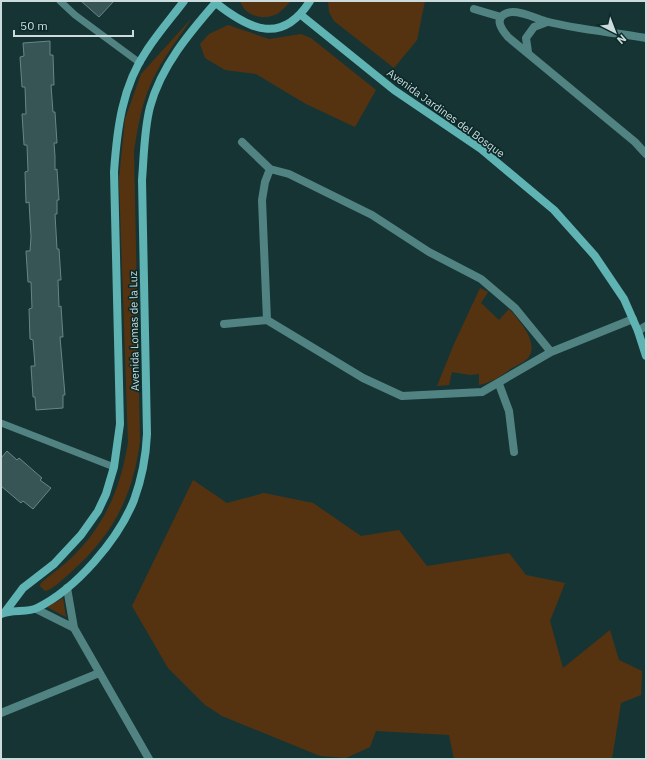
<svg xmlns="http://www.w3.org/2000/svg" width="647" height="760" font-family="'IBM Plex Sans',sans-serif">
	<style>
		.green { fill: #563310 }
		.building { fill: #385555; stroke: #688686 }
		.lines { fill: none; stroke-linecap: round; stroke-linejoin: round }
		.lane { stroke: #518383; stroke-width: 7 }
		.street { stroke: #518383; stroke-width: 8 }
		.secondary { stroke: #5fb3b3; stroke-width: 8 }
		.labels { text-anchor: middle; dominant-baseline: central; stroke-width: 3.5; stroke-linejoin: round; paint-order: stroke }
		.street-label { font-size: 11px; fill: #ccdcdc; stroke: #0d2a2a }
	</style>
	<rect width="100%" height="100%" fill="#173434"/>
	<path class="green" d="M240,1h51c-4,4 -9,10 -14,13 -14,7 -32,2 -37,-13z
		M328,1h97l-8,39 -23,28 -60,-47 -5,-9z
		M190,20v1c-13,19 -27,37 -37,58 -11,22 -15,47 -19,72l6,290c-7,56 -28,95 -70,132 -7,6 -16,16 -25,18l-5,-5 1,-3c9,-8 18,-14 27,-22 35,-32 53,-72 60,-119l-9,-263 6,-60 16,-45z
		M228,25l41,14 32,-5 10,4 65,52 -21,37 -49,-23 -50,-30 -31,-4 -20,-12 -5,-14 9,-10z
		M480,288l8,4 -7,11 18,17 10,-11c10,11 31,34 19,49 -4,4 -12,8 -16,10 -11,8 -20,14 -33,17v-11l-9,1 -18,-3 -3,13 -12,1 17,-42z
		M193,480l34,23 37,-10 49,10 48,33 38,-6 28,36 82,-13 17,22 39,8 -15,38 13,47 47,-38 9,30 23,11 -1,24 -20,8 -9,56h-158l-5,-24 -73,-4 -6,16 -24,11 -26,-2 -98,-40 -17,-11 -37,-37 -36,-62z
		M63,598l3,19 -19,-10z"/>
	<path class="building" d="M81,1h33l-15,16z
		M50,41v14h3l1,30h-3l2,27h2l2,31h-3l1,13v14l2,-1 2,31h-2v14h-2l2,35h2l2,31h-3l1,27 2,-1 2,31h-3l5,58h-2v13l-27,2 -1,-13h-2l-2,-31h4l-2,-26 -3,-1 -1,-30 3,-1 -1,-26h-3l-2,-31h4l1,-14 -2,-35 -3,1 -1,-31 3,-1 -1,-26h-3l-2,-31h4l-1,-27h-3l-2,-30 4,-1 -1,-13z
		M7,451l10,9 2,-2 23,20 -2,2 11,8 -18,21 -10,-8 -2,2 -20,-17v-28z"/>
	<g class="lines">
		<path class="lane" d="M60,1l15,14 65,48
			M1,423l113,44"/>
		<path class="street" d="M474,9l27,8
			M646,38c-33,-6 -68,-8 -101,-17 -10,-3 -28,-12 -38,-8 -14,5 -5,17 1,24l127,105 11,12
			M528,52l-2,-14 8,-11 13,-5
			M242,142l28,27 19,5 83,41 57,37 52,27 34,29 36,44
			M270,169l-5,13 -3,18 5,120 96,58 39,18 80,-4 69,-40 82,-33
			M224,324l43,-4
			M638,331l8,-5
			M499,384l10,27 5,41
			M67,588l7,40 75,131
			M36,609l38,19
			M1,713l98,-40"/>
		<path class="secondary" d="M216,3c34,27 66,42 94,-2
			M301,15l93,75 87,59 73,61 41,46 29,43 14,32 8,25
			M5,612l18,-24 31,-24 27,-29 17,-24 8,-17 8,-27 6,-43 -6,-252c3,-43 8,-86 33,-122 11,-17 25,-33 37,-49
			M1,614c11,-5 26,-1 36,-6 39,-19 81,-68 97,-108 8,-22 12,-43 13,-66l-5,-254c2,-24 2,-50 8,-73 11,-41 40,-75 67,-106"/>
	</g>
	<g class="labels">
		<g class="street-label">
			<text transform="translate(446 113) rotate(36)">Avenida Jardines del Bosque</text>
			<text transform="translate(134 331) rotate(-91)">Avenida Lomas de la Luz</text>
		</g>
	</g>
	<rect width="647" height="760" fill="none" stroke="#ccdcdc" stroke-width="4"/>
	<g transform="translate(615 32) rotate(138)" stroke="#0d2a2a" stroke-width="3" paint-order="stroke">
	<path d="M0-3L7 15L0 10L-7 15Z" fill="#ccdcdc"/>
	<text y="-6" font-size="11" font-weight="bold" text-anchor="middle" fill="#ccdcdc">N</text>
	</g>
	<path d="M14 30v6h119v-6" fill="none" stroke="#ccdcdc" stroke-width="2"/>
	<text x="20" y="30" font-size="12" fill="#ccdcdc" stroke="#0d2a2a" stroke-width="3" paint-order="stroke">50 m</text>
</svg>
